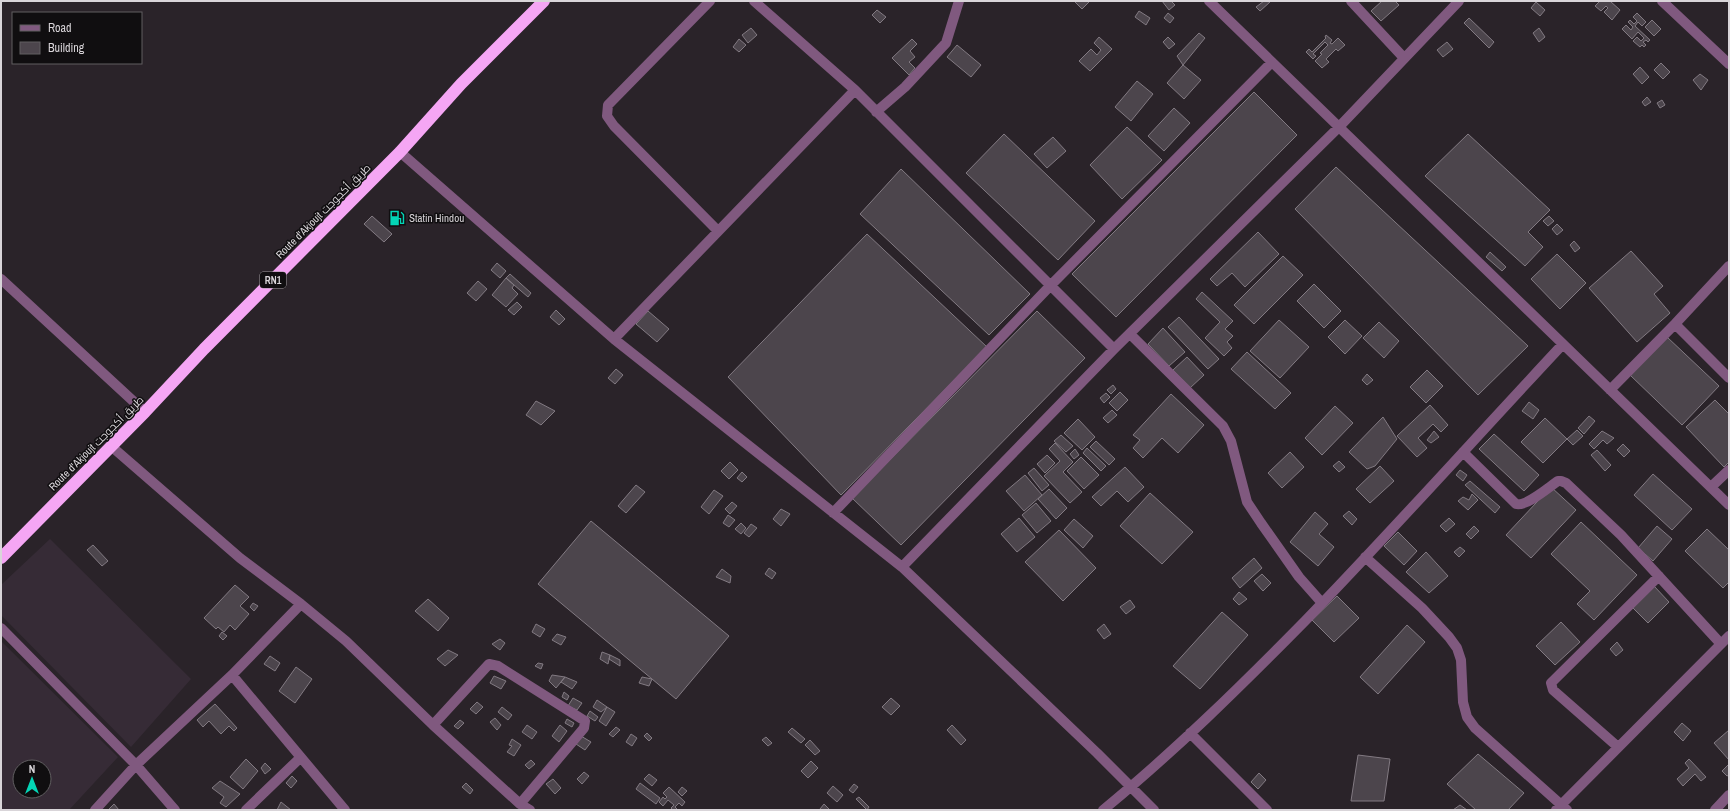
<svg xmlns="http://www.w3.org/2000/svg" width="1730" height="811" font-family="'Archivo Narrow',Cairo,sans-serif">
	<style>
		.built { fill: #362b36; fill-rule: evenodd }
		.building { fill: #4c454c; stroke: #827a82 }
		.lines { fill: none; stroke-linecap: round; stroke-linejoin: round }
		.minor { stroke: #80597f; stroke-width: 10 }
		.highway { stroke: #f5a6f4; stroke-width: 12 }
		.labels { text-anchor: middle; dominant-baseline: central; stroke-width: 3; stroke-linejoin: round; paint-order: stroke }
		.shield { fill: #100e10; stroke: #9d999d; stroke-width: 1 }
		.shield-label { font-size: 10px; font-weight: bold; fill: #d9d5d9 }
		.street-label { font-size: 11px; fill: #d9d5d9; stroke: #100e10 }
		.poi-label { font-size: 11px; fill: #d9d5d9; stroke: #100e10; text-anchor: start }
	</style>
	<rect width="100%" height="100%" fill="#2a2329"/>
	<path class="built" d="M50,539l141,140 -60,68 -130,-132v-30z
		M1,641l117,116 -49,53h-68zM20,767h24v24h-24z"/>
	<path class="building" d="M1074,1h16l-8,8z
		M1162,1h9l4,4 -6,5z
		M1264,1l6,1 -10,9 -4,-4z
		M1382,1h13l4,4 -18,16 -10,-10z
		M1600,1h10l10,9 -8,10 -8,-8 4,-4 -2,-2 -5,5 -6,-5z
		M1536,2l9,8 -5,6 -9,-8z
		M877,10l9,7 -6,6 -8,-8z
		M1139,11l11,7 -4,7 -11,-8z
		M1168,13l6,5 -4,5 -6,-5z
		M1637,13l9,9 -4,4 -4,-4 -3,4 15,14 -2,2 -2,-2 -3,2 3,3 -2,2 -2,-2 -2,2 -7,-6 4,-4 4,4 3,-3 -6,-6 -6,7 -10,-10 4,-4 5,5 2,-3 -5,-5 2,-2 4,4 3,-3 -4,-4z
		M1469,18l25,24 -5,6 -25,-25z
		M1652,20l9,9 -7,7 -9,-9z
		M751,28l6,7 -9,8 -6,-8z
		M1539,28l6,9 -6,5 -6,-9z
		M1199,33l6,5 -22,27 -6,-9z
		M1326,35l6,5 -2,3 2,1 6,-6 7,7 -7,6 -2,-2 -10,10 3,3 -7,6 -7,-7 7,-7 -2,-1 8,-8 -3,-3 -12,12 3,2 -3,3 -7,-7 3,-3 3,3 14,-14 -1,-1z
		M1099,37l13,12 -22,22 -11,-10 12,-12 6,6 4,-5 -7,-7z
		M1168,37l7,7 -6,5 -6,-7z
		M739,39l7,6 -7,7 -6,-5z
		M912,39l5,5 -7,7 5,6 -6,5 6,6 -6,7 -17,-17z
		M1447,42l6,7 -10,8 -6,-7z
		M957,45l24,20 -10,12 -24,-20z
		M1661,63l9,9 -7,7 -9,-9z
		M1183,65l18,15 -17,19 -17,-16z
		M1640,67l9,10 -7,7 -9,-10z
		M1700,74l8,6 -7,10 -8,-10z
		M1137,81l16,13 -22,27 -16,-14z
		M1254,92l43,43 -181,182 -44,-43z
		M1647,97l4,5 -6,4 -3,-4z
		M1662,100l3,5 -5,3 -3,-5z
		M1174,108l16,15 -26,28 -16,-15z
		M1127,127l35,33 -40,39 -32,-34z
		M1004,134l91,87 -37,39 -92,-87z
		M1468,134l82,76 -22,22 15,15 -18,19 -100,-90z
		M1053,137l13,14 -19,17 -13,-14z
		M1336,167l192,179 -50,49 -183,-186z
		M901,169l129,125 -41,41 -129,-121z
		M372,216l20,18 -8,8 -20,-18z
		M1549,216l5,5 -6,5 -5,-5z
		M1557,224l6,6 -6,5 -5,-6z
		M1258,232l21,22 -34,33 -13,-14 -15,13 -7,-7z
		M867,234l120,113 -146,148 -113,-118z
		M1574,241l6,7 -5,4 -5,-7z
		M1631,251l32,35 -9,8 16,19 -33,29 -48,-54z
		M1490,252l16,15 -4,4 -16,-14z
		M1557,254l29,29 -26,26 -29,-30z
		M1283,256l20,19 -49,49 -20,-19z
		M497,263l9,8 -6,7 -9,-8z
		M510,274l21,19 -3,4 -22,-19z
		M506,278l8,7 -2,3 6,6 -12,13 -14,-12z
		M478,281l9,8 -11,12 -9,-8z
		M1314,284l27,27 -17,17 -27,-27z
		M1202,292l31,29 -8,8 8,7 -6,6 5,6 -8,8 -19,-18 15,-16 -24,-23z
		M517,302l5,5 -8,8 -6,-5z
		M556,310l9,9 -6,6 -9,-8z
		M648,311l21,18 -12,13 -21,-18z
		M1037,311l48,47 -184,187 -49,-47z
		M1179,317l40,42 -11,10 -40,-42z
		M1279,320l30,27 -29,31 -30,-27z
		M1345,320l17,16 -17,18 -17,-17z
		M1379,322l20,19 -15,17 -21,-20z
		M1163,328l22,24 -16,14 -21,-22z
		M1667,337l52,49 -37,39 -52,-50z
		M1247,352l44,41 -16,16 -44,-40z
		M1187,357l17,18 -14,13 -17,-18z
		M616,369l7,6 -8,9 -7,-6z
		M1427,370l16,16 -17,17 -16,-16z
		M1367,374l6,6 -6,5 -5,-5z
		M1113,385l3,4 -5,5 -4,-4z
		M1120,392l8,8 -11,11 -8,-8z
		M1106,393l4,4 -6,6 -4,-5z
		M1171,394l33,31 -26,28 -16,-15 -19,20 -10,-10 7,-8 -7,-5z
		M1715,400l14,14v48l-5,5 -38,-40z
		M536,401l19,10 -14,14 -15,-10z
		M1529,402l10,8 -6,9 -11,-8z
		M1430,405l18,20 -7,7 -8,-8 -15,14 9,10 -10,9 -20,-21z
		M1335,406l18,17 -31,32 -17,-17z
		M1112,410l5,5 -9,8 -5,-5z
		M1589,416l6,5 -11,13 -6,-6z
		M1383,417l14,22 -22,27 -8,3 -18,-17z
		M1545,418l22,21 -24,24 -22,-21z
		M1078,419l17,18 -13,13 -18,-17z
		M1577,430l6,6 -10,9 -6,-6z
		M1434,431l5,6 -8,6 -4,-3z
		M1602,431l12,7 -7,6 -4,-4 -9,9 -5,-5z
		M1494,434l45,41 -15,16 -45,-42z
		M1061,435l12,11 -7,6 -12,-11z
		M1096,441l19,18 -6,6 -19,-18z
		M1055,443l18,19 -10,10 19,20 -12,11 -26,-27 16,-15 -11,-12z
		M1623,444l7,7 -6,6 -7,-7z
		M1087,448l19,18 -5,5 -18,-18z
		M1075,449l4,6 -5,4 -4,-5z
		M1597,450l14,15 -6,6 -14,-16z
		M1290,452l14,15 -22,21 -14,-15z
		M1047,455l8,8 -10,10 -8,-9z
		M1081,457l18,18 -15,14 -17,-18z
		M1339,461l6,6 -6,5 -6,-6z
		M730,462l8,8 -9,9 -8,-8z
		M1380,466l14,15 -24,22 -14,-14z
		M1125,467l19,20 -16,15 -11,-11 -16,15 -9,-9z
		M1034,468l15,17 -7,6 -14,-18z
		M1460,470l7,5 -4,6 -7,-6z
		M742,472l5,5 -5,5 -5,-4z
		M1653,474l39,35 -20,21 -38,-35z
		M1025,475l17,20 -18,16 -18,-20z
		M1470,481l30,26 -5,6 -30,-28z
		M636,485l9,7 -19,21 -8,-7z
		M1551,487l25,23 -45,48 -25,-23z
		M1049,489l18,19 -11,11 -18,-20z
		M714,490l9,6 -14,18 -8,-7z
		M1150,493l43,39 -31,32 -42,-38z
		M1472,494l6,6 -10,10 -10,-9 5,-4 6,3z
		M732,502l5,4 -7,8 -5,-5z
		M1036,503l15,18 -14,12 -15,-18z
		M781,509l9,5 -9,12 -8,-7z
		M1349,511l8,8 -5,6 -9,-9z
		M1315,512l13,12 -9,10 15,13 -16,19 -28,-24z
		M728,515l7,5 -6,7 -6,-4z
		M1019,518l16,19 -18,15 -16,-18z
		M1449,518l6,6 -9,8 -6,-6z
		M1074,519l19,17 -10,12 -19,-18z
		M591,521l138,115 -53,63 -138,-115z
		M1581,522l56,53 -43,45 -17,-16 13,-13 -39,-37z
		M741,523l5,5 -5,6 -6,-5z
		M751,524l6,4 -8,9 -5,-4z
		M1474,526l5,5 -8,8 -5,-5z
		M1657,526l15,13 -19,22 -15,-13z
		M1707,529l22,21v32l-6,6 -38,-37z
		M1059,530l37,38 -33,33 -38,-39z
		M1398,532l19,19 -13,14 -20,-19z
		M93,545l15,16 -6,5 -15,-16z
		M1460,547l5,4 -6,6 -5,-5z
		M1426,552l22,24 -19,17 -23,-21z
		M1254,558l8,10 -22,20 -8,-10z
		M769,568l7,5 -4,6 -7,-5z
		M722,569l9,7 -1,7 -14,-6z
		M1262,574l9,9 -8,8 -9,-10z
		M235,585l14,12 -9,9 9,8 -14,16 -5,-5 -6,7 -6,-5 -2,2 -12,-11z
		M1654,586l15,16 -21,21 -16,-16z
		M1239,592l8,7 -8,6 -6,-6z
		M1337,596l22,22 -25,24 -22,-22z
		M428,599l21,19 -11,13 -23,-20z
		M1130,600l5,7 -9,7 -6,-7z
		M253,603l5,3 -4,5 -4,-4z
		M1222,612l26,23 -48,54 -27,-23z
		M1561,622l19,20 -25,23 -19,-19z
		M536,624l9,5 -5,8 -8,-5z
		M1104,624l7,10 -7,5 -7,-9z
		M1407,625l18,17 -47,52 -18,-17z
		M222,632l5,4 -4,4 -4,-4z
		M557,634l9,3 -5,8 -9,-5z
		M500,639l5,4 -5,7 -8,-6z
		M1617,642l6,8 -7,6 -6,-7z
		M448,650l10,5 -13,11 -8,-7z
		M602,652l8,3 -2,9 -8,-5z
		M610,655l10,5v6l-11,-7z
		M270,656l10,7 -5,8 -11,-7z
		M538,663l5,1 -2,5 -6,-3z
		M296,667l16,12 -17,24 -16,-12z
		M552,675l13,2 -9,11 -7,-7z
		M494,676l12,5 -5,8 -11,-6z
		M565,677l12,5 -5,7 -11,-7z
		M642,677l10,2 -3,7 -10,-3z
		M564,692l5,4 -2,4 -5,-3z
		M573,698l9,5 -5,7 -9,-4z
		M891,698l9,8 -9,9 -9,-8z
		M597,700l10,7 -6,5 -8,-5z
		M477,702l6,5 -7,7 -6,-5z
		M215,704l22,24 -3,3 -5,-5 -8,8 -12,-13 -6,6 -6,-7z
		M502,707l10,8 -4,5 -10,-8z
		M607,707l8,5 -9,14 -7,-5z
		M590,711l8,6 -3,4 -8,-5z
		M495,718l6,7 -4,5 -7,-8z
		M567,719l7,4 -2,4 -7,-4z
		M460,720l4,3 -6,6 -4,-3z
		M1682,723l9,8 -8,10 -9,-9z
		M527,725l10,7 -5,7 -10,-7z
		M560,725l7,6 -8,11 -7,-6z
		M952,725l14,15 -5,5 -14,-15z
		M616,727l4,3 -7,7 -4,-3z
		M792,728l13,11 -4,4 -13,-11z
		M1729,730v30l-15,-17z
		M647,733l5,5 -3,3 -5,-5z
		M631,734l6,4 -5,8 -6,-4z
		M581,736l10,6 -6,8 -9,-6z
		M766,737l6,6 -4,3 -6,-6z
		M512,739l9,6 -7,11 -7,-4 5,-6 -3,-1z
		M810,740l10,11 -5,4 -10,-10z
		M1478,754l46,39 -16,17h-32l-29,-26z
		M1358,755l32,4 -6,42h-33z
		M246,759l12,12 -15,18 -13,-12z
		M1689,759l17,18 -5,4 -6,-7 -12,12 -6,-7 12,-11 -4,-5z
		M531,760l4,4 -6,5 -4,-4z
		M811,761l7,7 -10,10 -7,-7z
		M265,763l6,6 -6,5 -4,-6z
		M1729,764v11l-2,1 -5,-5z
		M584,772l5,4 -7,8 -5,-5z
		M1259,773l7,7 -8,9 -7,-7z
		M649,774l8,6 -5,6 -8,-7z
		M292,776l5,5 -6,7 -5,-5z
		M553,779l8,9 -6,6 -9,-10z
		M220,781l20,13 -14,13 -6,-4 4,-6 -12,-9z
		M466,783l7,7 -3,4 -8,-7z
		M640,783l20,15 -4,6 -20,-15z
		M854,784l4,3 -5,6 -4,-3z
		M833,786l10,9 -6,7 -10,-9z
		M669,787l16,15 -3,4 -3,-3 -4,4 3,3h-5l-2,-2 3,-3 -6,-5 -5,6 -4,-4 4,-5 2,2 2,-2 -4,-4z
		M682,787l5,4 -5,5 -4,-4z
		M859,797l10,10 -2,3 -11,-11z
		M281,802l10,8h-14z
		M114,804l5,6h-11z
		M824,804l6,6h-9l-1,-1z
		M1460,805l7,5h-14z"/>
	<g class="lines">
		<path class="minor" d="M710,1l-102,104 -1,11 7,10 104,105
			M754,1l101,89 259,259
			M1209,1l520,504
			M1351,1l53,57
			M1662,1l67,63
			M876,112l29,-25 41,-44 13,-42
			M400,152l214,187 288,228 195,186 57,57
			M1,279l144,133
			M1675,324l54,54
			M1130,334l93,92 8,15 16,61 14,21 38,54 23,26
			M614,339l241,-249
			M1610,390l65,-66 54,-58
			M111,446l129,112 61,46 45,37 87,84 87,79 10,6
			M1463,452l53,52c10,3 33,-17 42,-23h3l5,2 55,52 100,109
			M1711,487l18,-17
			M833,513l217,-227 222,-224
			M1365,557l57,51 27,29 8,11 4,12 2,42 4,15 8,11 92,82
			M902,567l212,-218 225,-222 120,-126
			M1,628l135,137 39,45
			M232,675l113,135
			M433,725l56,-61 9,2 87,55 -1,7 -64,76
			M1190,733l77,77
			M1618,747l-65,-57 -2,-7 108,-107
			M95,810l41,-45 96,-90 69,-71
			M246,810l54,-52
			M1103,810c71,-58 137,-123 202,-189 88,-91 172,-185 258,-277
			M1556,810l173,-174
			M1715,810l14,-15"/>
		<path class="highway" d="M1,558l144,-146 59,-63 196,-197 61,-68 83,-83"/>
	</g>
	<defs>
		<g id="fuel-bare" transform="scale(1.2)"><path d="M-5.5-6h7V0h2V4h1.3V-2.5L3-4.5l.8-.8L6-3V5H2.5V1h-1V6h-7ZM-4.2-4.7v3.2H.2V-4.7Z" fill="#04d5b6" stroke="#100e10" stroke-width="2.5" paint-order="stroke"/></g>
	</defs>
	<g fill-rule="evenodd">
		<use href="#fuel-bare" x="397" y="218"/>
	</g>
	<g class="labels">
		<rect class="shield" x="260" y="272" width="26" height="16" rx="3"/>
		<g class="shield-label">
			<text x="273" y="280">RN1</text>
		</g>
		<g class="street-label">
			<text transform="translate(323 211) rotate(-45)">Route d'Akjoujt طريق أكجوجت</text>
			<text transform="translate(96 443) rotate(-45)">Route d'Akjoujt طريق أكجوجت</text>
		</g>
		<g class="poi-label">
			<text x="409" y="218">Statin Hindou</text>
		</g>
	</g>
	<rect width="1730" height="811" fill="none" stroke="#d9d5d9" stroke-width="4"/>
	<rect x="12" y="12" width="130" height="52" fill="#100e10" stroke="#605e60"/>
	<rect x="20" y="25" width="20" height="6" fill="#80597f" stroke="#605e60"/>
	<text x="48" y="32" font-size="12" fill="#d9d5d9">Road</text>
	<rect x="20" y="42" width="20" height="12" fill="#4c454c" stroke="#605e60"/>
	<text x="48" y="52" font-size="12" fill="#d9d5d9">Building</text>
	<g transform="translate(32 779)"><circle r="19" fill="#100e10" stroke="#605e60"/>
	<path d="M0-3L7 15L0 10L-7 15Z" fill="#04d5b6"/>
	<text y="-6" font-size="11" font-weight="bold" text-anchor="middle" fill="#d9d5d9">N</text>
	</g>
</svg>
